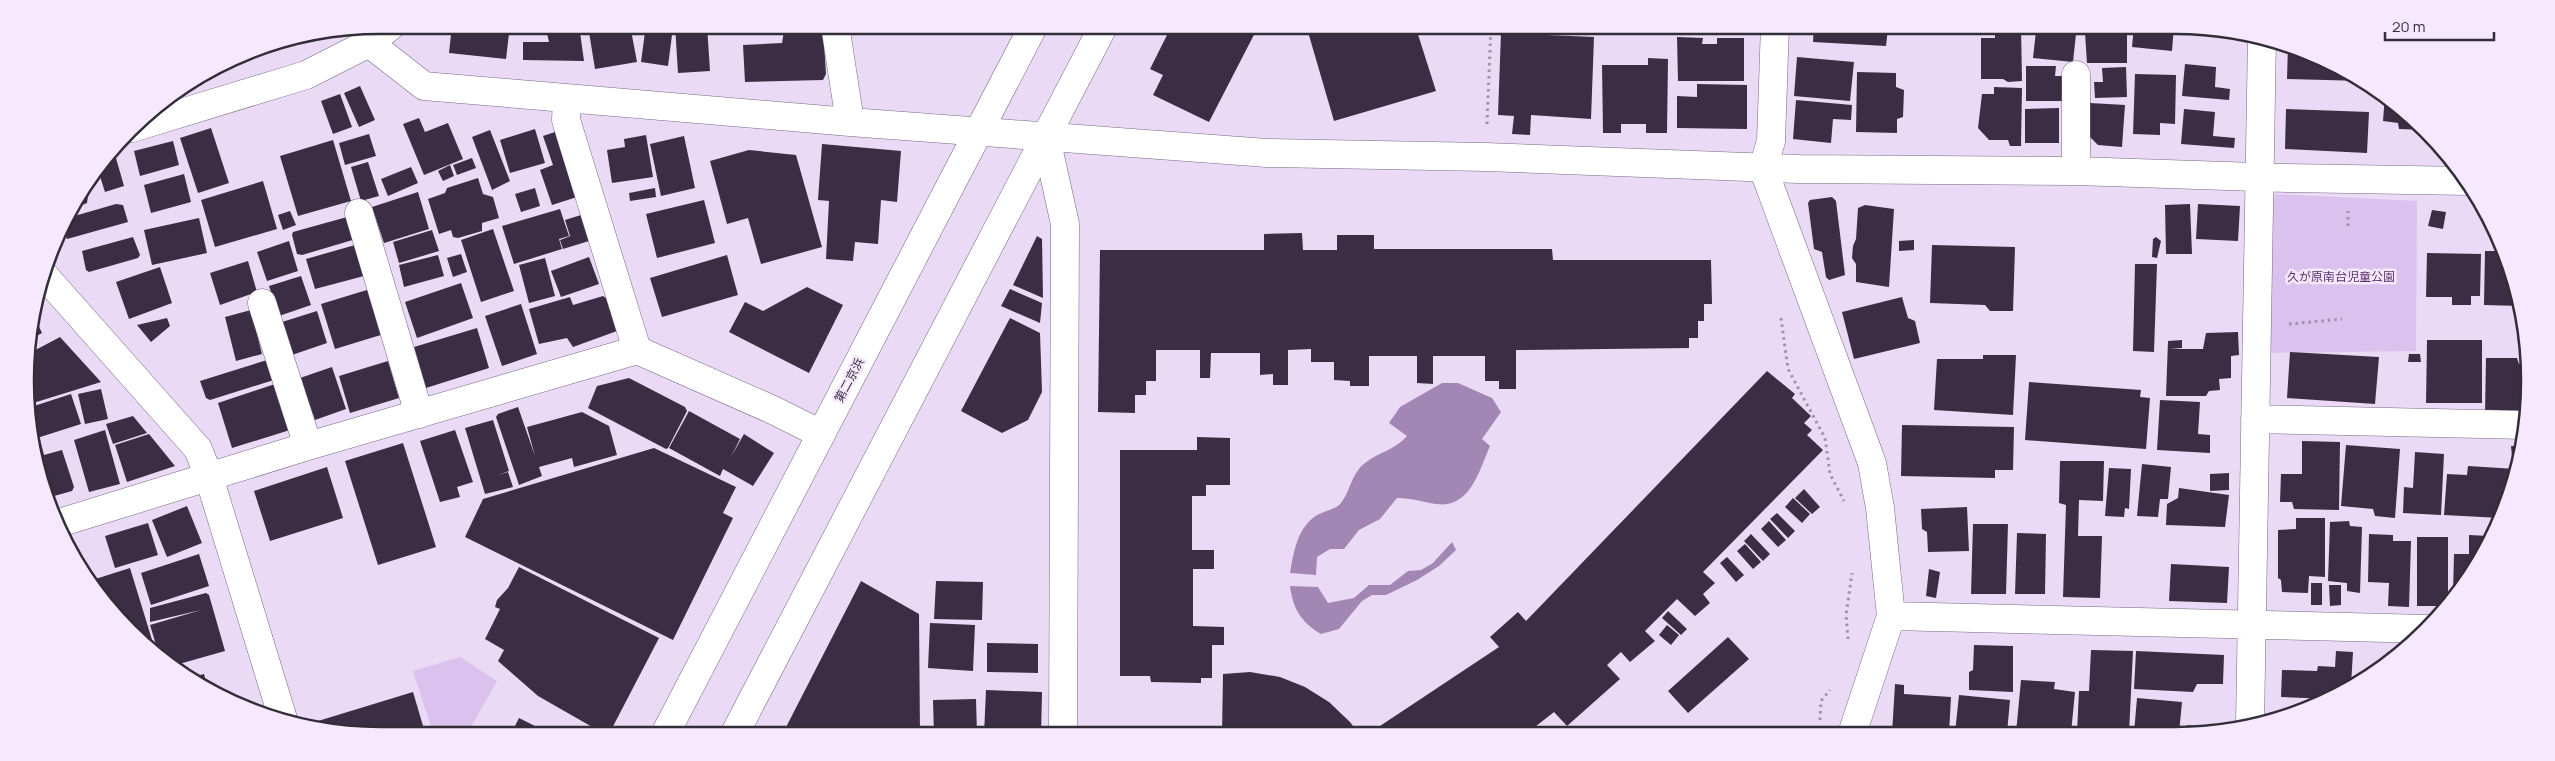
<svg xmlns="http://www.w3.org/2000/svg" width="2555" height="761" font-family="Manrope,'Noto Sans JP',sans-serif">
	<style>
		.green { fill: #dbc1ee }
		.water { fill: #a287b5 }
		.building { fill: #3b2e44 }
		.lines { fill: none; stroke-linecap: round; stroke-linejoin: round }
		.minor-casing { stroke: #776981; stroke-width: 29 }
		.highway-casing { stroke: #776981; stroke-width: 29 }
		.path { stroke: #9e92a6; stroke-width: 3; stroke-dasharray: 2.5 4; stroke-linecap: butt }
		.minor { stroke: #fff; stroke-width: 28 }
		.highway { stroke: #fff; stroke-width: 28 }
		.labels { text-anchor: middle; dominant-baseline: central; stroke-width: 5; stroke-linejoin: round; paint-order: stroke }
		.park-label { font-size: 12px; fill: #58346e; stroke: #f6e9ff }
		.street-label { font-size: 12px; fill: #332d37; stroke: #f6e9ff }
		.rim { fill: none; stroke: #332d37; stroke-width: 2.5 }
	</style>
	<rect width="100%" height="100%" fill="#eadaf6"/>
	<path class="green" d="M1450,25h37v3l-34,7z
		M2275,194l142,7 -1,150 -160,2z
		M460,657l37,24 -31,55h-32l-21,-65z"/>
	<path class="water" d="M1442,383h16l34,15 9,14 -19,27 8,7c-11,25 -20,63 -54,58 -13,-2 -25,-6 -39,-6l-17,21 -21,11 -15,19h-14l-13,8 -1,18 -26,-2c4,-22 7,-45 27,-58 7,-4 20,-6 24,-12 10,-13 10,-29 24,-40 14,-11 30,-13 42,-27l-18,-13 11,-16z
		M1452,542l4,8 -17,16 -22,14 -31,15h-14l-10,6 -23,28 -18,5c-20,-12 -28,-25 -31,-48l28,1 10,16 26,-5 15,-13h21l18,-14 13,-1 12,-7z"/>
	<path class="building" d="M452,25h58l-4,34 -57,-6z
		M545,25h34l5,36 -61,-1v-18h26z
		M630,25l7,37 -42,7 -6,-37z
		M675,25h32l3,46 -32,2z
		M1172,25h87l-50,97 -56,-27 10,-20 -13,-6z
		M1306,25h109l21,66 -102,30z
		M1603,25h23l-1,6 -23,-3z
		M1633,25h36v7l-35,1z
		M1675,25h38l-1,8 -37,-3z
		M1716,25h38l-1,10 -37,-3z
		M1814,25h66l8,3 -2,18 -73,-4z
		M2134,25h40l-2,26 -40,-4z
		M1995,27h26l1,54 -14,1 -5,-3h-22v-41h14z
		M823,28l3,46 -3,6 -78,2 -2,-37 39,-2 2,-12z
		M2036,31l40,3 -3,28 -40,-4z
		M645,32l27,3 -4,31 -27,-4z
		M1501,33l93,4 -3,82 -60,-4 -1,20 -18,-1 2,-18 -16,-1z
		M2085,33h42v30h-40z
		M1677,37l26,1 -1,6h15v-6h27v43h-66z
		M2288,45l22,7 55,29 -78,-2z
		M1797,57l57,5 -4,39 -56,-5z
		M1648,58l20,1 -1,74h-21v-9h-25v9h-18l-1,-68h46z
		M2185,64l31,3 -1,20 15,2 -1,11 -47,-4z
		M2026,66h30l-1,10h9l-1,25h-37z
		M2126,67l1,30 -32,1 -1,-16h9l-1,-14z
		M1857,72l39,1v14l8,3 -1,27 -6,2v14l-41,-1z
		M2135,74l41,1 -1,49 -15,-1v12l-27,-1z
		M1697,84l50,1v44l-70,-1v-32l20,1z
		M360,86l15,34 -16,7 -15,-34z
		M1994,87l28,1 -1,58h-11l-2,-6h-19l-11,-12 4,-34h12z
		M340,94l12,33 -19,7 -12,-33z
		M2385,95l41,34 1,1 -28,-1 -1,-6 -15,-2z
		M1796,100l56,5 -1,15 -18,-1 -2,24 -38,-4z
		M2090,103l35,2 -3,42 -24,-2 -10,-10z
		M2059,108v35h-34v-34z
		M2184,109l31,3 -2,24 22,2 -1,10 -53,-4z
		M2286,109l83,3 -2,41 -82,-4z
		M419,118l6,14 23,-9 15,36 -39,16 -21,-51z
		M211,128l18,55 -31,10 -18,-55z
		M535,129l10,34 -35,10 -10,-33z
		M490,130l20,51 -18,9 -20,-53z
		M555,132l22,65 -25,8 -12,-35 13,-5 -10,-29z
		M369,134l7,22 -31,9 -6,-22z
		M646,135l7,42 -41,6 -5,-33 18,-3 -1,-8z
		M684,136l11,52 -34,8 -11,-52z
		M333,140l18,61 -53,15 -18,-60z
		M173,141l6,24 -39,11 -6,-25z
		M822,144l79,7 -4,51 -16,-2 -3,44 -23,-2 -2,19 -27,-2 3,-58 -11,-1z
		M749,150l47,5 26,92 -61,17 -13,-46 -21,6 -17,-63z
		M114,151l10,35 -19,6 -8,-25 12,-14z
		M472,158l4,10 -19,7 -4,-10z
		M368,162l11,34 -18,5 -10,-34z
		M450,165l4,11 -11,5 -5,-10z
		M411,167l7,16 -30,13 -7,-17z
		M184,174l7,28 -40,11 -7,-28z
		M91,176l-4,27 -17,7 18,-29z
		M478,178l5,16 10,3 6,21 -17,5v8l-24,7 -5,-1 -2,-7 -12,4 -11,-35 17,-6 2,-5z
		M263,181l14,48 -62,18 -14,-47z
		M535,188l5,18 -19,6 -6,-18z
		M655,188l1,9 -26,4 -1,-8z
		M418,192l11,37 -45,14 -12,-36z
		M1832,197l4,4 9,74 -16,5 -3,-3 -4,-25 -8,-3 -6,-46 2,-3z
		M704,200l11,43 -58,15 -11,-44z
		M116,204l7,1 5,17 -61,17 -6,-14 3,-6z
		M2190,204l2,50h-26l-1,-49z
		M2198,204l42,2 -2,35 -42,-2z
		M1865,205l29,4 -5,78 -33,-5v-18l-4,-6 1,-12 3,-7 2,-31z
		M560,209l9,27 -10,3 3,10 -48,15 -12,-38z
		M2432,210l14,2 -3,17 -15,-3z
		M290,211l6,14 -13,5 -5,-15z
		M581,215l8,26 -26,8 -3,-9 13,-5 -3,1 -5,-16z
		M347,217l9,22 -54,16 -5,-1 -5,-19 1,-3z
		M199,218l8,35 -55,12 -8,-35z
		M493,229l21,62 -33,11 -20,-62z
		M432,230l7,21 -40,12 -6,-21z
		M1302,233l1,17h34v-15h37v14h178l1,11h158l1,44h-8v17h-6v17h-9v10l-173,2v39h-17v-8h-14v-25h-52v28l-16,-1v-27h-48v30h-19v-5l-16,-1v-18h-23v-13l-23,1v35h-15v-11l-13,1v-22h-49l-1,25h-10v-28h-44v31h-10v14h-11v18l-37,-1 2,-162h164v-16z
		M1037,236l5,3 1,59 -30,-13z
		M133,237l7,18 -2,3 -49,14 -3,-2 -4,-19z
		M2156,237l5,4 -4,17 -5,-1 1,-18z
		M1914,240v10l-15,1v-10z
		M289,241l9,30 -31,10 -10,-29z
		M355,245l9,31 -49,13 -9,-30z
		M1932,245l83,2 -2,64h-23l-5,-6 -55,-2z
		M2485,251h20l16,55 -37,-1z
		M2427,253l54,1 -1,42h-9v9h-19v-8h-26z
		M461,254l6,18 -14,5 -6,-19z
		M438,255l6,21 -40,11 -5,-22z
		M727,255l11,40 -76,22 -12,-39z
		M589,257l10,27 -38,13 -10,-26z
		M545,258l10,38 -26,7 -10,-38z
		M248,261l9,31 -37,13 -10,-32z
		M2135,264h22l-3,88 -21,-1z
		M160,267l12,36 -43,16 -13,-37z
		M301,276l10,29 -32,11 -10,-30z
		M461,283l12,35 -56,20 -12,-36z
		M807,287l36,18 -34,68 -80,-41 16,-30 18,9z
		M370,289l14,45 -49,15 -14,-45z
		M1010,289l32,14 -2,20 -39,-17z
		M603,296l3,2 11,33 -44,16 -6,-9 -28,6 -10,-35 41,-12 3,8z
		M1902,297l6,21 7,3 5,22 -66,16 -12,-47z
		M521,304l16,50 -35,12 -17,-50z
		M251,310l11,44 -26,7 -11,-44z
		M317,311l10,32 -35,12 -10,-33z
		M33,314l9,19 -13,7 1,-11z
		M167,318l3,8 -19,16 -14,-17z
		M1010,318l30,15 2,59 -14,28 -26,13 -41,-22z
		M477,328l12,40 -63,20 -12,-41z
		M2238,332l1,23 -8,1v22l-12,1 1,11 -11,1 -3,5h-40l2,-55 14,-1v8l-12,1h33l3,-16z
		M60,337l41,45 -71,22 -4,-49z
		M2427,340h55v63h-56z
		M2290,352l89,5 -4,47 -88,-6z
		M2409,354h11l1,8h-13z
		M1983,355h33l-3,60 -79,-5 3,-51h46z
		M2486,358h31l2,6h9l2,16 -3,35 -42,-2z
		M267,360l10,19 -67,21 -4,-2 -6,-17z
		M388,361l11,37 -49,15 -11,-37z
		M332,367l14,42 -31,11 -15,-42z
		M1767,371l28,23 -3,4 19,18 -7,7 8,7 -5,5 16,15 -120,122 12,11 -12,11 7,9 -15,13 -18,-17 -32,32 10,10 -25,21 -9,-10 -14,13 13,14 -53,47 -13,-14 -28,22h-146l-3,-6 122,-81 -9,-10 28,-25 8,9z
		M629,378l56,29 2,4 -19,37 -2,1 -78,-41 9,-22z
		M2029,382l112,8 -1,7 10,1 -4,51 -121,-9z
		M275,384l15,46 -58,18 -14,-45z
		M101,389l7,30 -23,5 -7,-30z
		M71,394l10,30 -47,15 -3,-32z
		M2160,400l40,2 -2,32 12,1v18l-53,-3z
		M518,407l17,49 -8,-29 55,-15 27,14 8,29 -43,12 -2,-9 -33,9 3,9 -23,9 -23,-68 2,-3z
		M689,411l51,28 -9,18 13,-23 30,19 -21,33 -30,-17 -3,7 -51,-28z
		M133,416l14,17 -34,11 -7,-20z
		M493,420l16,51 -11,4 10,-3 5,15 -28,7 -20,-66z
		M1902,425l112,2 -1,43h-18v8l-94,-2z
		M105,430l15,54 -31,8 -15,-52z
		M455,430l18,52 -16,5 3,10 -20,5 -20,-61z
		M149,434l26,32 -48,16 -12,-37z
		M1197,437l33,1v47h-24v11h-14v54h22v19h-21v57l31,1v18h-12v33h-11v5l-50,-1 -1,-6h-30v-226h77z
		M40,440l4,15 18,-5 12,37 -2,4 -25,7 -10,-25 -3,-31z
		M2302,441l38,1 -1,68 -45,-1 -2,-7h-12l1,-28h21z
		M403,443l33,104 -58,18 -33,-104z
		M2346,445l54,4 -5,69 -20,-2 -2,-7 -32,-3z
		M2511,446h13l-6,20 -5,1z
		M654,448l82,39 -13,26 10,5 -60,122 -208,-103 18,-38z
		M2415,452l29,2 -3,61 -38,-2 1,-26 9,1z
		M2060,461h44l-1,40 -24,-1 -1,36h24l-2,62 -37,-1 3,-92 -7,-2z
		M2142,464l29,3 -3,32h-8l-2,18 -21,-1z
		M2468,466l48,3 -16,49 -56,-3 3,-41 20,1z
		M327,467l16,51 -73,23 -16,-50z
		M2109,468l22,1 -2,40 -4,-1 -1,9 -19,-1z
		M2229,473v17l-19,1v-17z
		M2179,488l50,7 -4,32 -59,-2 1,-21 11,-6z
		M1804,489l16,18 -8,7 -17,-16z
		M1793,498l17,16 -8,9 -17,-16z
		M187,506l15,37 -35,14 -15,-37z
		M1967,507l2,44 -41,1 -1,-20 -5,-3 -1,-20z
		M1777,513l18,18 -7,7 -18,-19z
		M2296,518h29v59l-16,-1 -1,17 -26,-1 -1,-12 -3,-2v-48l18,-1z
		M1769,521l17,19 -8,7 -17,-18z
		M2349,521l1,5 12,1 -2,66 -13,-2v-8l-19,-2 2,-59z
		M148,523l10,32 -43,13 -10,-32z
		M1973,524h35l-2,70h-35z
		M2017,533l29,1 -1,60h-30z
		M1751,534l19,20 -7,7 -19,-20z
		M2369,534l24,1v6h18l-2,66 -21,-1 1,-23 -21,-1z
		M2469,535l20,1v8l-36,50 1,-40h15z
		M2417,537h31v63l-4,6h-27z
		M1745,544l16,18 -8,7 -16,-18z
		M199,554l10,32 -58,19 -10,-32z
		M1727,557l17,18 -8,7 -16,-19z
		M2171,564l58,3 -2,36 -58,-2z
		M519,567l140,71 -51,98 -70,-40 -40,-35 6,-11 -19,-11 15,-30 -5,-2 2,-7 11,-12z
		M130,568l27,88 -11,-8 -47,-51 -10,-16z
		M1929,569l11,3 -4,26 -10,-2z
		M861,581l58,33 1,121h-138z
		M936,581l47,1 -1,38 -48,-1z
		M2311,583h11v22h-11z
		M2329,585h12v20l-11,1z
		M206,593l3,2 16,56 -53,15 -12,-8 -10,-33 51,-15 -51,12v-14z
		M1668,611l19,18 -6,6 -19,-17z
		M930,623l45,2 -2,46 -45,-3z
		M1667,625l12,10 -8,10 -12,-10z
		M1728,637l21,22 -61,54 -20,-22z
		M987,643l51,1v29l-51,-1z
		M1974,645l39,1v46l-44,-2v-18l4,-2z
		M2091,650l42,1 -4,82h-52l2,-42h10z
		M2136,651l88,4 -1,29h-26l-4,8 -59,-3z
		M2336,651l17,1 -2,33 -19,14 -51,-2 1,-27 35,1 1,-5 17,1z
		M1250,672l30,5 25,10 24,15 21,20 9,12 -137,1 1,-61z
		M204,674l4,15 -1,1 -19,-12z
		M2021,680l34,2 -1,7 21,3 -4,41h-55z
		M1895,684l9,1v9l47,3 -2,36 -57,1z
		M986,690l56,2 -1,43h-57z
		M413,692l13,44h-46l-59,-6 -3,-9z
		M1959,695l51,5 -3,33h-52z
		M2137,698l45,4 -3,31h-45z
		M976,699l1,36h-43l-1,-35z
		M2292,707l11,1 -11,3z
		M519,718l36,18h-45z
		M2187,725l46,4 -12,4h-35z"/>
	<g class="lines">
		<g class="minor-casing">
			<path id="minor" d="M835,25l15,97
				M1775,25l-4,116 -8,27 109,295 8,45 11,108 -39,118
				M369,43l55,43 426,36 417,31 219,4 313,12 277,2 211,7 181,3
				M567,99l-1,21 71,230
				M132,128l174,-53 63,-32 23,-18
				M1046,138l19,86 -2,511
				M2076,171v-96
				M359,213l60,201
				M43,274l155,175 11,28 74,242
				M262,303l46,143
				M2255,419l271,6
				M56,524l252,-78 329,-96 136,60 48,24
				M1891,616l537,13
				M2250,724l12,-687"/>
		</g>
		<g class="highway-casing">
			<path id="highway" d="M734,735l370,-710
				M664,736l370,-711"/>
		</g>
		<path class="path" d="M1487,124l4,-99
			M2348,226v-15
			M1781,318l7,51 37,69 5,36 14,27
			M2289,324l53,-5
			M1848,639l-2,-24 6,-42
			M1820,720l1,-19 9,-11"/>
		<use href="#minor" class="minor"/>
		<use href="#highway" class="highway"/>
	</g>
	<g class="labels">
		<g class="park-label">
			<text x="2341" y="276">久が原南台児童公園</text>
		</g>
		<g class="street-label">
			<text transform="translate(849 380) rotate(-62)">第二京浜</text>
		</g>
	</g>
	<path d="M0 0H2555V761H0ZM380 34H2175A346 346 0 0 1 2521 380V381A346 346 0 0 1 2175 727H380A346 346 0 0 1 34 381V380A346 346 0 0 1 380 34Z" fill="#f6e9ff" fill-rule="evenodd"/>
	<path class="rim" d="M380 34H2175A346 346 0 0 1 2521 380V381A346 346 0 0 1 2175 727H380A346 346 0 0 1 34 381V380A346 346 0 0 1 380 34Z"/>
	<path d="M2385 32v8h109v-8" fill="none" stroke="#332d37" stroke-width="2.5"/>
	<text x="2392" y="32" font-size="15" fill="#332d37" stroke="#f6e9ff" stroke-width="4" paint-order="stroke">20 m</text>
</svg>
